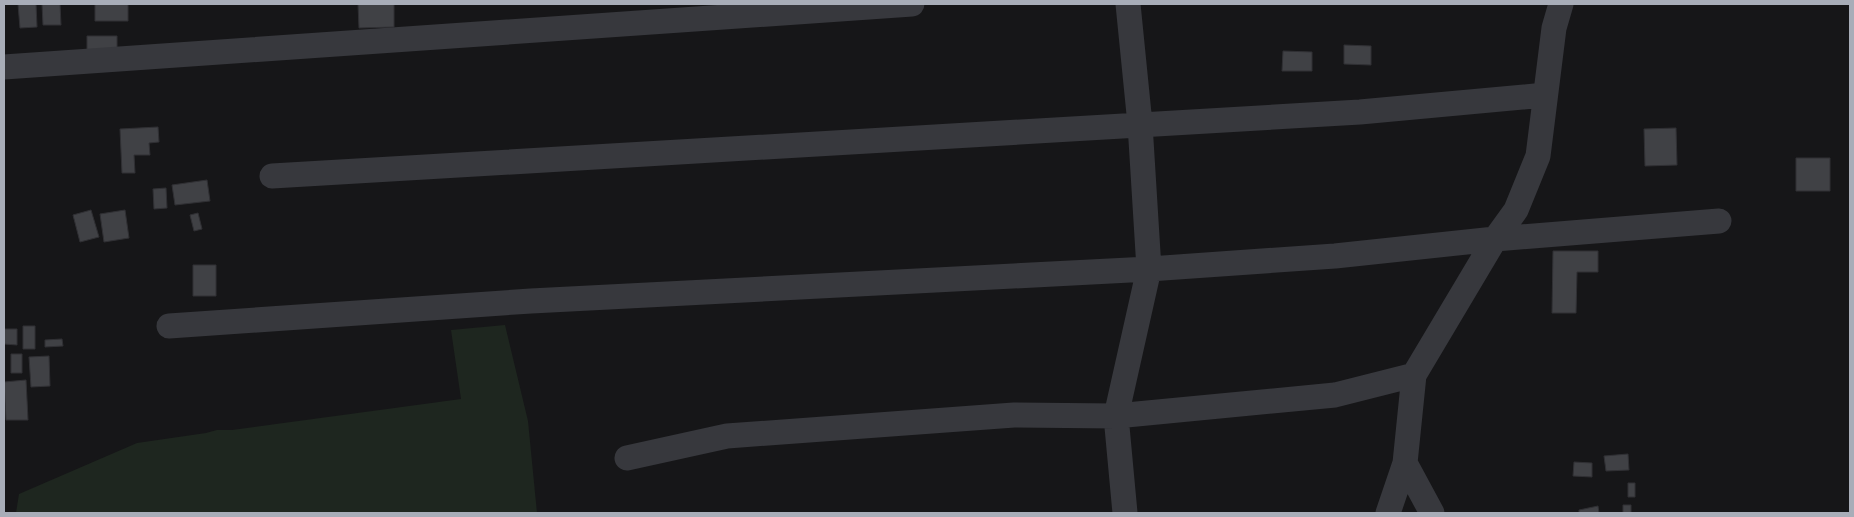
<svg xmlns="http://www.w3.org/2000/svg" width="1854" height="517" font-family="Karla,sans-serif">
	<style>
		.green { fill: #1e261f }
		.building { fill: #404145; stroke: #303034 }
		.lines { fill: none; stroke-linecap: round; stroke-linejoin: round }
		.minor { stroke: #37383d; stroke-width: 25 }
	</style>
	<rect width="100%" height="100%" fill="#161618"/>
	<path class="green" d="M505,325l23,96 9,92h-521l3,-19 118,-51 69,-10 11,-3h15l229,-31 -10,-69z"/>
	<path class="building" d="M18,4h18l1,23 -17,1z
		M42,4h18l1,21h-18z
		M95,4h33v17h-33z
		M358,4h36v23l-35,1z
		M87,36h30v17h-30z
		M1344,45l27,1v19l-27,-1z
		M1283,51l29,1v19h-30z
		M158,127l1,15 -10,1 1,12h-16l1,18h-13l-2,-44z
		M1676,128l1,37 -32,1 -1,-37z
		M1796,158h34v33h-34z
		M207,180l3,21 -35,4 -3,-20z
		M166,188l1,20 -13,1 -1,-20z
		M91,210l8,27 -19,5 -7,-27z
		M125,210l4,28 -25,4 -4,-28z
		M198,213l4,16 -8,2 -4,-16z
		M1553,251h45v21h-21l-1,41h-24z
		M193,265h23v31h-23z
		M23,326h12v23h-12z
		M4,329h13v16l-13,-1z
		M62,339l1,7 -18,1v-7z
		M11,354h11v19h-11z
		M49,356l1,30 -19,1 -2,-30z
		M26,380l2,40h-22l-2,-38z
		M1628,454l1,16 -23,1 -2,-15z
		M1574,462l18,1v14l-19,-1z
		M1628,483h7v14h-7z
		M1623,505h8v8h-8z
		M1598,506l1,7h-20v-3z"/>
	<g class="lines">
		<path class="minor" d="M4,67l908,-63
			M272,176l1088,-64 185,-17
			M169,326l362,-25 618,-32 186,-13 160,-17 224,-18
			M627,458l100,-22 287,-21 102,1 219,-21 79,-20
			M1405,463l27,50
			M1125,513l-9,-97 33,-147 -9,-145 -12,-120
			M1388,513l17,-50 9,-88 81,-136 21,-29 22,-54 16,-128 7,-24"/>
	</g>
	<rect width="1854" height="517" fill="none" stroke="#a8adb8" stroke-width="10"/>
</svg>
